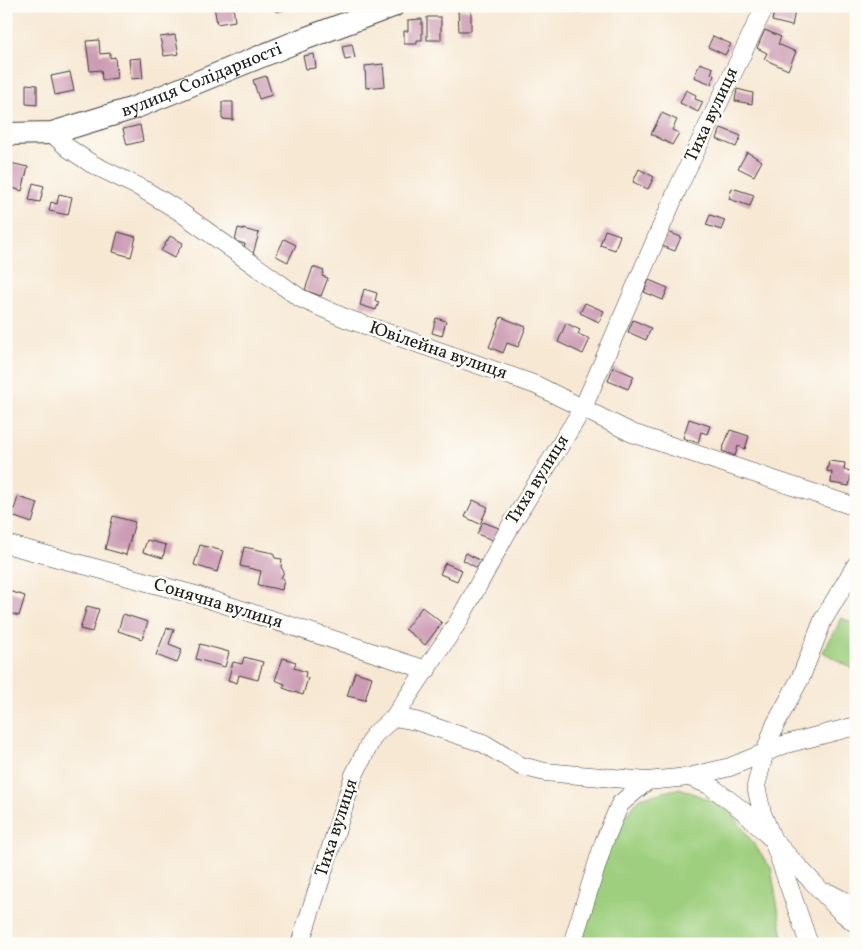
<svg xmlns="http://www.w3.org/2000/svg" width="862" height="950" font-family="Vollkorn,serif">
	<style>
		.green { fill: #9ecf7e; stroke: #5d764d }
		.building { fill: #cc9cb4 }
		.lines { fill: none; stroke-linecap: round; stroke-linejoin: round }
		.minor-casing { stroke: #3d3b37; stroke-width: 19 }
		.major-casing { stroke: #3d3b37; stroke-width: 24 }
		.minor { stroke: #fff; stroke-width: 18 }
		.major { stroke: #fff; stroke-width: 22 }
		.labels { text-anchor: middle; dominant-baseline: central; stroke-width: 5; stroke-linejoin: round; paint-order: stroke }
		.street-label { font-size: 18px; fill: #1c1c1c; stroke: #fdfcf7 }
	</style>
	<rect width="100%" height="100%" fill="#fdfcf7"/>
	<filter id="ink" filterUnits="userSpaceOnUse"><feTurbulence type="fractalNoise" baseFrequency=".02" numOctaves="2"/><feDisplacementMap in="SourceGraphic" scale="10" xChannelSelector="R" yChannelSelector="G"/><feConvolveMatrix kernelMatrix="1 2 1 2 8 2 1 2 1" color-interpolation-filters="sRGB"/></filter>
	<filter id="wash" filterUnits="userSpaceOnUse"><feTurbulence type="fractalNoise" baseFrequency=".0096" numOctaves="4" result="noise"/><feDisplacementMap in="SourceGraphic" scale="20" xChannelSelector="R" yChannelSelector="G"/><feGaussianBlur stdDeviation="1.12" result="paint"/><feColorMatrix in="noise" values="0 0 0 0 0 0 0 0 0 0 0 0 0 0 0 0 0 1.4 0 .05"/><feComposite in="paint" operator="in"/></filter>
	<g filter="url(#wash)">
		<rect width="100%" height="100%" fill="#f7e8d3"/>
		<path class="green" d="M842,618l14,7v46l-33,-19z
			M680,788l48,20 43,60 13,76h-205l34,-112 27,-34z"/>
		<g id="blocks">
			<path class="building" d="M214,6h19l2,15 -18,3z
				M274,6h20v1l-18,5z
				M556,6h23v4h-23z
				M775,6l20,5 -3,15 -20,-5z
				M458,10h13v21h-12z
				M427,17h14v23h-14z
				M422,19v21h-5v4h-13v-13h4v-11z
				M765,30l16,7 -3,7 18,8 -8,18 -24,-11 3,-6 -10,-5z
				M175,35l4,19 -15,2 -4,-19z
				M713,36l18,8 -6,11 -17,-8z
				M99,40l1,14 10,-1v5l5,-1 2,21 -15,2 -1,-10 -11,1 -4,-30z
				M352,44l3,14 -10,2 -3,-14z
				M314,54l2,14 -10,1 -3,-13z
				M141,58l2,20 -12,1 -2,-20z
				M700,63l13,5 -2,6 3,1 -3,9 -17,-7z
				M383,64l2,22 -19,2 -1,-22z
				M70,72l4,19 -19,4 -4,-19z
				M266,76l6,19 -13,4 -6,-19z
				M26,84l11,1v20l-11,-1z
				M737,89l16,4 -1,11 -17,-3z
				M686,90l10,5 -1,4 8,3 -5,10 -18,-9z
				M222,102h11v18l-11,-1z
				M662,113l15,7 -5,10 7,3 -7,12 -21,-11z
				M140,125l3,16 -16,4 -4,-16z
				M721,128l20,8 -5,11 -19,-8z
				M747,152l15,9 -8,15 -16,-8z
				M10,163l18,4 -6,24 -16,-5z
				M639,169l15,8 -6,12 -15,-7z
				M33,183l11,3 -4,16 -11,-2z
				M732,188l22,7 -4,11 -21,-7z
				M59,194l13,3 -4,18 -19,-4 2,-9 6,2z
				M710,215l15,5 -4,10 -15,-5z
				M238,228l21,5 -6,21 -10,-2 2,-8 -10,-3z
				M605,230l15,5 -5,15 -15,-5z
				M118,232l18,5 -5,20 -18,-5z
				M668,232l13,5 -6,14 -13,-5z
				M170,236l13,7 -9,15 -13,-7z
				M284,239l12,6 -8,17 -12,-6z
				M313,267l11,4 -2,5 6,2 -7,18 -16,-6z
				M649,280l19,8 -5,12 -19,-8z
				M364,289l13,4 -2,8 4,1 -3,8 -16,-5z
				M585,303l19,8 -5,11 -19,-9z
				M501,317l25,10 -8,20 -11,-4 -4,10 -14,-6z
				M436,318l10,3 -4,15 -10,-3z
				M633,320l18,8 -5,12 -18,-8z
				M566,323l14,7 -2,4 12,5 -7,15 -25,-12z
				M613,367l21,9 -6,13 -20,-8z
				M689,419l21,7 -3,8 -6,-2 -3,11 -15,-5z
				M730,430l19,6 -4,13 -7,-3 -3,10 -13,-5z
				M829,461l16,2 -1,7 8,1 -3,15 -18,-3 1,-11 -5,-1z
				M18,497l20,6 -6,20 -20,-7z
				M473,500l15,7 -8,17 -15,-7z
				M113,516l22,6 -9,33 -21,-6z
				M483,522l16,6 -4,13 -18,-7z
				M147,540l19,5 -3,13 -20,-6z
				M200,545l23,6 -6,21 -23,-7z
				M244,547l29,6 2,5 7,1 -1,8 3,5 -3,6 3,1 -2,11 -24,-5 3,-14 -21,-5z
				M466,553l15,8 -4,7 -14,-8z
				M445,563l17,7 -5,11 -17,-7z
				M6,590l19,6 -6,20 -13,-4z
				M87,606l12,3 -7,23 -12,-3z
				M422,607l20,16 -17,22 -20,-16z
				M123,614l25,8 -6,17 -24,-8z
				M167,628l7,2 -5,14 13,5 -5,14 -21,-8z
				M200,644l29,8 -4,15 -29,-8z
				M244,657l19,5 -5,18 -19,-5 -2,8 -9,-3 5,-18 9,2z
				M283,658l13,4 -2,6 12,4 -1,5 3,1 -5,17 -20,-7 2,-4 -10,-4z
				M355,672l17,5 -7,23 -18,-4z"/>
		</g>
	</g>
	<g filter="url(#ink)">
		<use href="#blocks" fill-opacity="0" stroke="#3d3b37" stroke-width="1"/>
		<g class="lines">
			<g class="minor-casing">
				<path id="minor" d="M52,133l16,15 24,16 49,24 35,21 124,89 45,20 191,67 96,48 224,74
					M6,544l193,52 228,74
					M856,565l-33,55 -22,57 -26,48 -11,30 -8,31 6,27 11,27 68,72 15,12
					M394,717l22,4 67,22 38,23 24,6 102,9
					M689,777l20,8 33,25 31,30 36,104
					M829,893l27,14
					M300,944l54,-169 20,-40 20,-18 64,-95 53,-97 72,-117 95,-220 87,-182
					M572,944l32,-102 16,-38 27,-23 42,-4 41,-10 56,-23 70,-18"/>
			</g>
			<g class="major-casing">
				<g id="major">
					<path id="s1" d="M6,134l46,-1 82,-25 167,-68 92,-34"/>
				</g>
			</g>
			<use href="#minor" class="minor"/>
			<use href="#major" class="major"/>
		</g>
	</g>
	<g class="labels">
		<g class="street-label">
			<text stroke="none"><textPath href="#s1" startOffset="205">вулиця Солідарності</textPath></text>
			<text transform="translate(712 115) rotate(-65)">Тиха вулиця</text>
			<text transform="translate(438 351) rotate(19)">Ювілейна вулиця</text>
			<text transform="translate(538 480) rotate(-58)">Тиха вулиця</text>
			<text transform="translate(218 604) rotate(17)">Сонячна вулиця</text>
			<text transform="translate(337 828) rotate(-72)">Тиха вулиця</text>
		</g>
	</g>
	<rect width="862" height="950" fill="none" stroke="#fdfcf7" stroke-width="25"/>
</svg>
